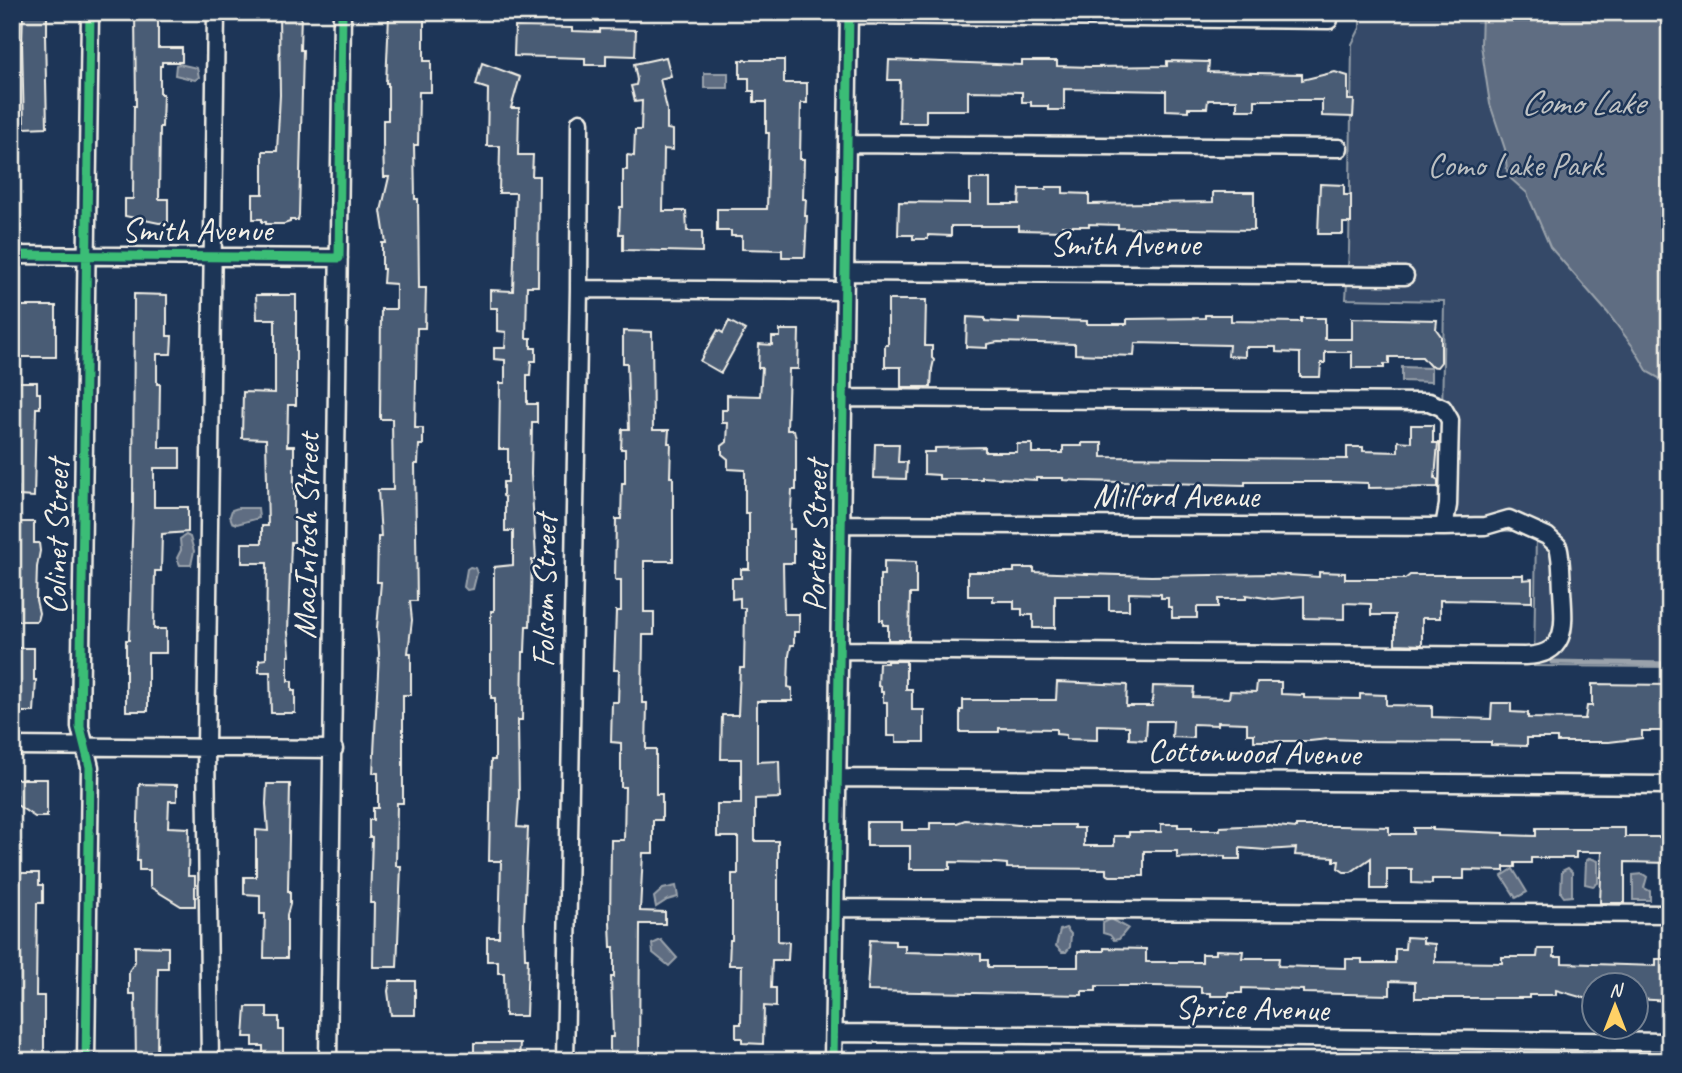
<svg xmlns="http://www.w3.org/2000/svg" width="1682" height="1073" font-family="Caveat,sans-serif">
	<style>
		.built { fill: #2a4060 }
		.green { fill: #354a67; stroke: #949ea8; stroke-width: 2 }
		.water { fill: #5e6d82; stroke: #9aa2ab; stroke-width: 2 }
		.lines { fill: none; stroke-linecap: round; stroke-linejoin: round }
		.stream { stroke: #9aa2ab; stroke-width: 5 }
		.building { fill: #485b74; stroke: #f4f1e8; stroke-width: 2 }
		.minor-casing { stroke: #f4f1e8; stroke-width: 21 }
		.minor { stroke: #1d3557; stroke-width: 16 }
		.cycleway-casing { stroke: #1d3557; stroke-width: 13 }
		.cycleway { stroke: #3abd76; stroke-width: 9 }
		.labels { text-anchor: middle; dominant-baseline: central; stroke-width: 5; stroke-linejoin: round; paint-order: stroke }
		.park-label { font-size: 33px; fill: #bbbfc1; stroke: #1d3557 }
		.street-label { font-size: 33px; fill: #f4f1e8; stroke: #1d3557 }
		.water-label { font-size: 35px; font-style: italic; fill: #c0c3c4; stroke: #1d3557 }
	</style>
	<rect width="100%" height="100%" fill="#1d3557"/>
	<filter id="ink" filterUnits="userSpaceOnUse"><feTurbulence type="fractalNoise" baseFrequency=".0143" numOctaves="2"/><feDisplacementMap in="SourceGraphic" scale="14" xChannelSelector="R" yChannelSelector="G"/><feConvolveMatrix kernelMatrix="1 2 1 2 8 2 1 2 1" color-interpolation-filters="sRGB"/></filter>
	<g filter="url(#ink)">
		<path class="built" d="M480,12h350v4z"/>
		<path class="green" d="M1360,12h310v655l-136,-1 2,-135 -96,-1 4,-229 -98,-2 3,-48 3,-207 8,-16z"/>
		<path class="water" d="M1482,12h188v379l-11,-13 -11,-6 -14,-24 -27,-36 -57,-65 -23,-54 -16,-14 -4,-8 -2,-22 -15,-45 -9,-59z
			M179,64l18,4 2,9 -4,3 -20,-5 1,-10z
			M704,73h24v15h-24z
			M1402,367l29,1v14l-29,-1z
			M238,508h20l1,10 -22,6 -5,-2 -2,-6 2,-6z
			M186,535l4,2 4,14 -3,14h-11l-3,-7 4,-8 -1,-11z
			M470,567l5,1 2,5 -4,16 -6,1 -3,-3 3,-18z
			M1590,858l8,3v22l-5,3 -8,-2 1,-23z
			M1568,868l4,4v24l-8,1 -3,-4 1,-22z
			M1513,869l14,23 -11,6 -14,-22z
			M1643,874l4,3 -3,11 6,3v9h-17v-25z
			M676,886l2,11 -11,3 -11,7 -2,-10 9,-8z
			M1111,919l17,9 -9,11 -5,1 -4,-5 -7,-2v-10z
			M1066,928l5,6 -1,13 -4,5h-4l-6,-6 4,-16z
			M661,940l16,18 -8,8 -16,-13 -1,-9z"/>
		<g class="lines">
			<path class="stream" d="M1552,662l118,2"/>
		</g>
		<path class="building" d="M23,12h24v23h-2l2,92 -23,1 -2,-84z
			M135,12h23v36h24v14h-20v4h-2v28h3l-1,33h-2l-1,72h9v23l-9,1 -34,-7v-17h8l1,-93h2z
			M279,12h22l-1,38h3l-4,165 -1,5h-8v2l-6,2h-18v-2h-4v-3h-9v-25h10v-43h14l3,-56z
			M389,16l35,1v44h7v31h-12l-1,53h-4l1,54h3l1,89h7l-1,40h-8l-2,100h8v17h-4l-1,19h-3l2,137h-7l2,19 -4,33h3v42h-8v108h-6l-1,63h5l-4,101h-24l1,-64h-4l2,-66h-3v-17h4v-12h5v-35h-5l6,-120 -2,-25 4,-46h-4l1,-45h3l-3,-47h15l-1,-71h-12l1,-110h15v-25l-13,-1 1,-14h-2v-26h4l-5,-32 8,-34h-5l-1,-32v-25h5v-37h-2z
			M515,27l57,1v3l28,1v-3l36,1 -1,26 -29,-1v10h-21v-7l-71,-2z
			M666,57l5,19 -11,3 7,30v20l6,1v20l-9,-1 -1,62h23l1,20h15v21l-79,-2v-16h-4l1,-27h3v-37h4v-15l7,1 1,-26h6l1,-29 -7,1 -4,-16 5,-1 1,-5 -3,-16z
			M740,60h44v23h23v20h-6l-1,56h4l-1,40h3l-1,17h2l-2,41h-23v-7l-40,-1v-13h-11v-5h-14v-22h50l2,-76h-3v-31h-12v-11h-5v-13h-9z
			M889,60l133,5v-4h35v5l35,1 75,-1v-5l42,1 -1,10 94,2v6l33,-8 13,4v24h6l-1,17 -31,-1v-16h-67v10h-18v-10h-29l-1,8h-19v3l-22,-1v-19l-102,-2v21h-16v-4h-17v-4h-9v-10l-54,-1v19h-42v13h-27l1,-43h-12z
			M482,63l38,14 -9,31h8l-1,47h15l-1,21h7l-1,110h-11l-1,52h5v10h5v13h-5l-1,14h-3v29h10v19h-5l-1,51 5,86h-4l-2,66h-4l-1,26h-2l-1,68h-4l1,78 -2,29 11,1 -4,94 1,36h3l-2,58h-21l-1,-43h-6v-12h-11v-24h12l2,-76h-12l2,-101h4v-62h-4v-87h3v-44l19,-2v-34h-8v-34l-2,-1v-14h5v-33h-9l1,-66h5v-23l-11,-1v-11h11l1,-16 -9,-1v-23h-7v-18l23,1 3,-98h-17l1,-47h-13l1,-57 -12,-4z
			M970,179h20v25h29l1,-15h26v-2h17v6l26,1v10l124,-2v-10h41v38l-136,-2v-3l-29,-1v2h-27v5l-43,-1v-4h-68v10l-23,-1v4h-15v-4h-15l1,-33 71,1z
			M1320,184l24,1v10h7v28h-8v11h-25z
			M134,294l33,1v41h5l-1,18h-14v30h3l-1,64h21v20h-26v39h34v25l-26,2 -1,37h-6l-1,58h12v24h-18v58h-22v-71h3l4,-134z
			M256,295h40v110h-8l-1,41h7v96h-3l-3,90 2,24h-2v25h4v10h3v22h-24l-1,-41h-11v-12l7,-1 1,-96h-25v-20h20v-17h6l-2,-87 -24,-1 1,-46 32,1v-74h-18z
			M888,300h38l-1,46h7v12l2,2 -2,9 -1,18h-30v-20h-16v-22h3z
			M17,306h39v51h-40z
			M1205,315h26v6l70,1v-4h24v21h27v-21l85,2 -1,9 5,7v26l-4,5 -7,-1 -8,-9h-33v7h-5v4h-32v-16h-27v11h-4l-1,14h-20v-24l-24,-1v-5h-31v10l-17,-1 1,-11 -94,-2 -1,13 -59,-2v-10l-77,-2 -11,2v4l-21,-1 1,-30 18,1v3l34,2v-4l68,2v3h40v-5l78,-1z
			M729,321l16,9 -24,43 -21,-12 18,-31 5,3z
			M780,330h19l-1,39h-9l-2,61h7l2,9v51h-4l-2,39h4v34h-11l1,51h15v18h-5v13h-3l-2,10 -1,32 4,1v13h-35v61l22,-1 1,37 -25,1v42h23v100l11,1 -1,18h-16l-1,28h5v19l-12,-1 -1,38 -21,-1v-5h-6v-14h5l1,-59h-13l1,-25h2v-66h6v-37h-21v-33h24v-45h-20l1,-44h16l2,-47h4l1,-60h-5v-10l-8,1v-21h9v-9h8v-56h-4v-43l-17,-1v-10l-6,-5v-8l5,-4 1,-19h-6v-13h5v-15l33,1 2,-28h-4l1,-24 13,1v-8h8z
			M623,331l29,1 1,98h16l-1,13h3l-1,34h3v84h-29v51h10v23h-11l-1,68h5l-1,46h10v45h6v26h-9v33h-10l-3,58 25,1v12h-25l-1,137h-27v-8h-2v-16h3l-2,-60h3v-30h-3l-1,-24 1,-83h13l1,-53h-4v-44l-10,-1 1,-40h6l1,-32h-5l2,-59h5v-31h-6l1,-61h5l1,-36h3v-34h-4l1,-20h7l-2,-66h-4z
			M12,382h25v11h3v15h-4l-2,89 -16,-1v-9h-6z
			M1411,425h22v18h5l-3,35 3,2v7l-70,1v-5l-30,-1h-93v3l-164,-4 -18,-1v-2h-27v2l-54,-3v2h-43v-4l-15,-1v-22h11v-4l50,-1v5h32v-8h15v9h31v-7h19v-3h20v14l245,2v-12h16v4l35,1v-11l13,1z
			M875,444h24l-1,18h9l-1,17 -32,-1z
			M12,522h22v21h5l1,8 -3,16 -1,33 3,13 -2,8h-25z
			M884,561l32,1v32h-6l-1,46h-21v-15h-5v-5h-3v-45h4z
			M1014,568h20v4l22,1 95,3 121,-2 47,3v-5l26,1v6h60l5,-4h113v5l9,-1v23l-92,-2v18h-18v27l-27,-1v-29h-24v-11l-27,-1v16l-40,-1v-22l-32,3 -26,-4v4h-28v8h-21v11h-25v-11h-4v-9h-7v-4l-32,-1v17h-20v-14h-54v32h-22v-13h-11v-6h-8v-8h-21v-5h-25v-24h46z
			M12,648h22v32h2l-2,32h-22z
			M887,661h19v28h6v21h12v32h-28v-6h-9v-34h-4v-10h-2v-5l-3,-1 1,-23h8z
			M1057,682l70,3 -1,21h26l1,-20 41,1 -1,10 36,1 1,-7 26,1 1,-10h24v12l23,1v3l56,1v-5l26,1v10l46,1v11l59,2 1,-16h19v9l17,1v5l57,1 2,-13h5v-22l78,1v46h-28v7l-33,4h-52v-4h-30v8l-36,-1v-3l-136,-1v-1l-27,-1 -18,2h-56v-7h-7v-11l-29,-1v3l-25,-1v14l-21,-1 1,-16h-26l-1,19 -17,-1v-13l-32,-1v15l-31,-1v-4l-10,-1v-5l-57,-1v4h-39v-22h3v-10h93z
			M12,779h35v38h-12l-18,-12v-10h-5z
			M139,784l38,1v16h-8l-1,26 21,1 -1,48h7v30h-14l-31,-19v-17h-11v-9h-2z
			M267,784h23l-2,107h2v13l-3,11v43h-23l1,-44h-5v-19l-16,-1v-17h12v-47l12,1 -2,-27z
			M965,820l53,5h56v3h10v18h30v-10h15v-4h32v-8h17v3h14v3h28v-3l47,-2 29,3v-2h44l49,1v7h25v-6h19v2l71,3v2l32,1v-8h89v9h45v26l-45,-1v41h-25l2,-51h-26v6h-45v5h-16v4h-11v4l-40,-1v9h-32v5l-20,-1v-14h-25v20h-16v-31l-20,14h-7l-6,-4 1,-7h-5v-4l-39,-2 1,-7 -30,2 -26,-2v11h-15v-3l-48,2v-7h-33v25h-34l-4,-2v-5l-99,-1v-4l-12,-1 -45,-1v7h-40v-23h-43v-24h35v8h28v-7h27z
			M14,873h25v12h4v18h-6l-1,93h8v65h-32z
			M1406,937l17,1v5l12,1v18l67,1v-6h35l1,-8h16v8h8v6l94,3v-7h14v42l-34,-2v-14h-42v16l-38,-11v5h-27v3h-114v-16l-25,-1v14l-87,-2v-3l-61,-2v5h-13v3h-18v-3h-10v-6l-47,-1h-58v5h-14v4l-215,-4 3,-51 25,1v4h10v7l76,2v6h7v7h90v-16h26v-3l42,1v13h56v-8h14v-4l27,1 -1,7h37l-1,8 68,2v-9h16v4h33v-14h10z
			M135,946l33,1v21h-10l-1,93h-21l-1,-67h-6v-23l6,-9z
			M390,981h25v34h-24l-3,-24z
			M246,1007h21v10h12v13h4v31h-20v-15h-10v-9h-9z
			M474,1043h46l-1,18h-45z"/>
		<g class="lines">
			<g class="minor-casing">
				<path id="minor" d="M848,15l481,5
					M847,144l492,4
					M12,255l327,3
					M845,272l560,4
					M579,289l265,2
					M843,398l586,4 14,6 7,12 -2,85 -4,22
					M840,650l685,6c44,-1 39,-32 37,-66 -1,-14 0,-30 -4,-44l-11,-10 -38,-17 -24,7 -41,1 -603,-3
					M12,746l322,3
					M838,778l832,7
					M836,908l834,6
					M834,1033l836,9
					M86,1061l4,-294 -10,-40 10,-715
					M210,1061l-4,-314 10,-735
					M328,1061l14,-1049
					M565,1061l14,-772 1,-167
					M833,1061l16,-1049"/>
			</g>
			<use href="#minor" class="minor"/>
			<g class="cycleway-casing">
				<path id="cycleway" d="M12,255l327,3 3,-246
					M86,1061l4,-294 -10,-40 10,-715
					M833,1061l16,-1049"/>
			</g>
			<use href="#cycleway" class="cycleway"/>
		</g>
	</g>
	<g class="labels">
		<g class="park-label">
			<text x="1515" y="165">Como Lake Park</text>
		</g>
		<g class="street-label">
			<text x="197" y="230">Smith Avenue</text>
			<text x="1125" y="244">Smith Avenue</text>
			<text x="1176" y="496">Milford Avenue</text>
			<text transform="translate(306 536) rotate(-89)">MacIntosh Street</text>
			<text transform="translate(815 536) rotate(-89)">Porter Street</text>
			<text transform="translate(56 537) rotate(-89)">Colinet Street</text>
			<text transform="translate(544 591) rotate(-89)">Folsom Street</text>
			<text transform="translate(1254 752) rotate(1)">Cottonwood Avenue</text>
			<text transform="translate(1252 1008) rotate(1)">Sprice Avenue</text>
		</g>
		<g class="water-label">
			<text x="1582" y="102">Como Lake</text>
		</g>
	</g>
	<rect width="1682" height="1073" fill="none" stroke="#1d3557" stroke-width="42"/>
	<rect x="21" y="21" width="1640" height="1031" fill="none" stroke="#f4f1e8" stroke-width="2.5" filter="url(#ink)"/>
	<g transform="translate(1615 1006)"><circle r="33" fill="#1d3557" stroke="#738091" stroke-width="2"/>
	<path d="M0-5L12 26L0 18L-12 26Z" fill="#ffd166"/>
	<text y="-10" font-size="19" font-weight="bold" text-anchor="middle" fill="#f4f1e8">N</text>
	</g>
</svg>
